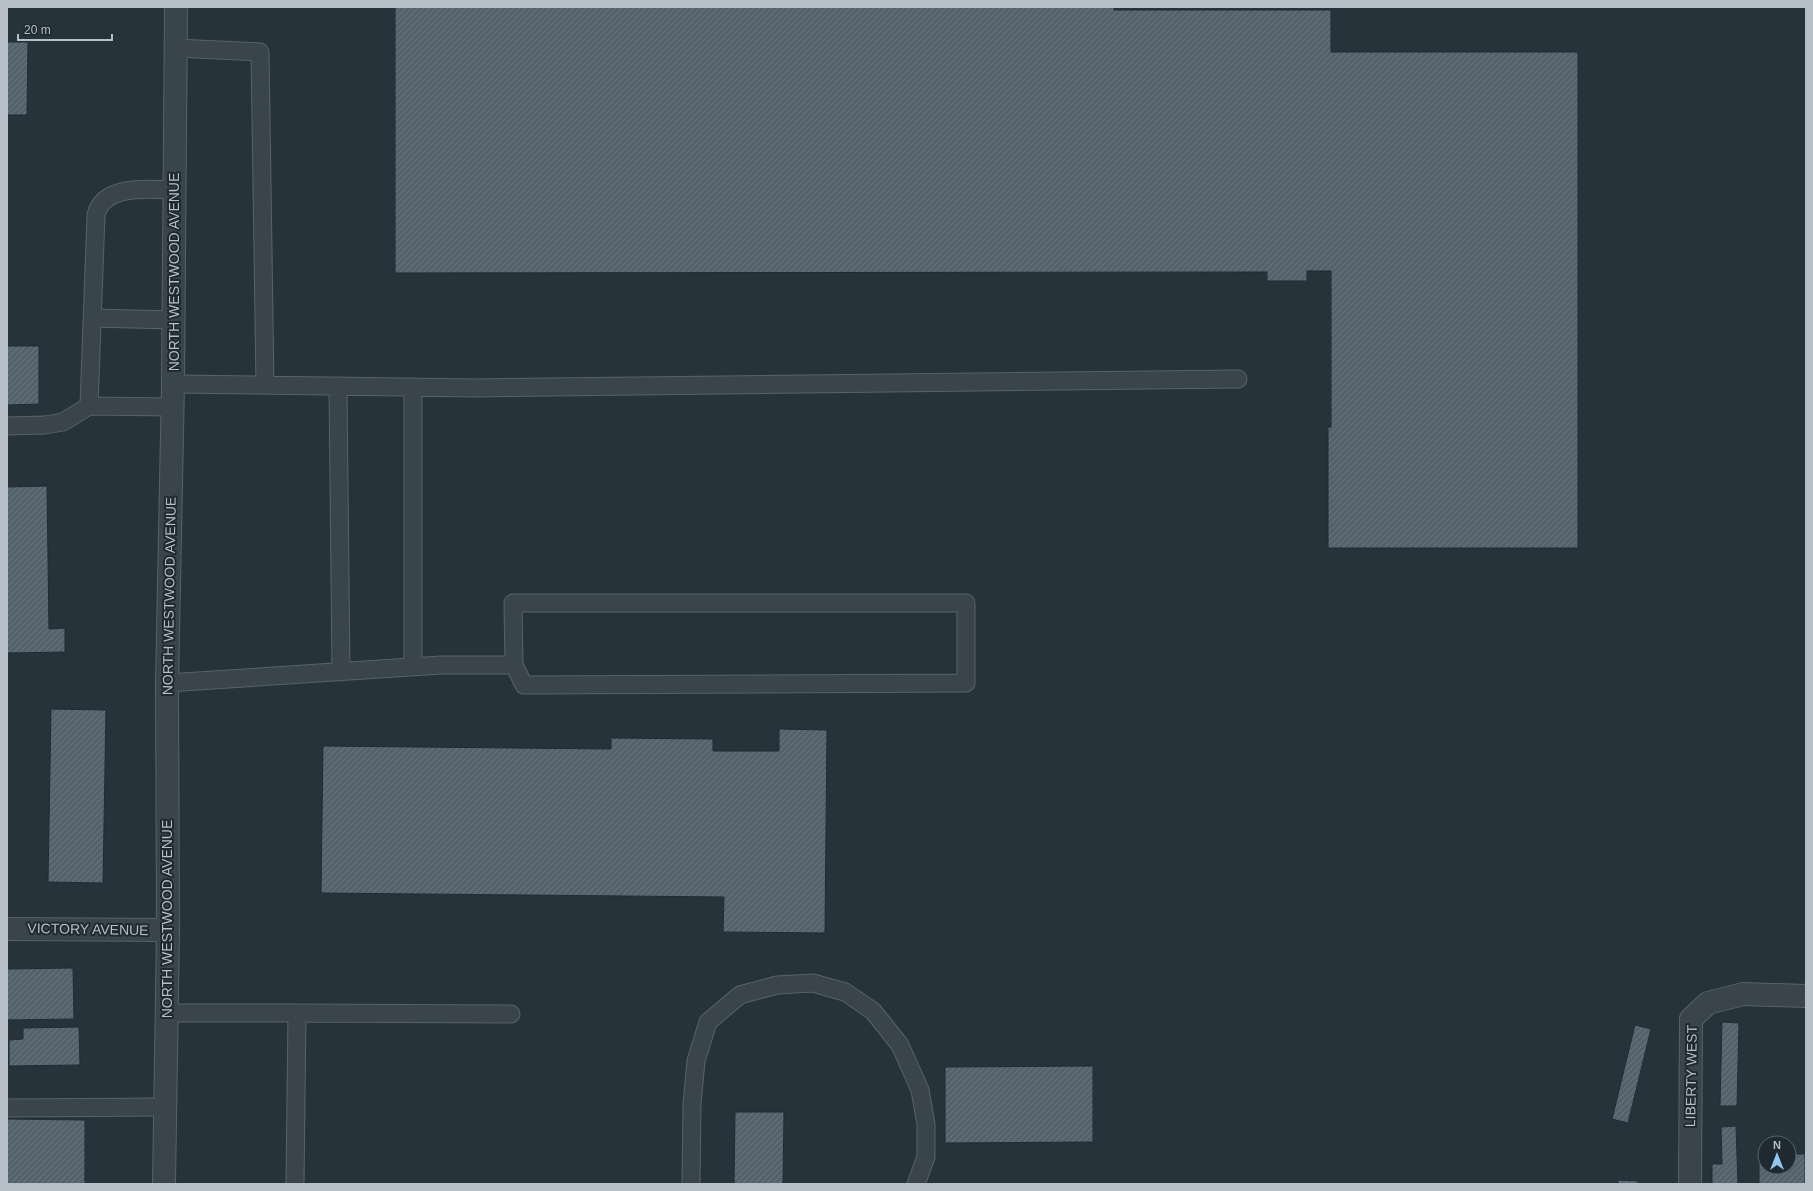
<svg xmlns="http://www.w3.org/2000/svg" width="1813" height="1191" font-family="Arial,sans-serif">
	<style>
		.building { fill: url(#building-hatch); stroke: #212b33 }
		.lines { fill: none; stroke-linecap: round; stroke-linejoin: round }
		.service-casing { stroke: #58626a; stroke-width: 19 }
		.minor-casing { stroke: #58626a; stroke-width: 24 }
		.tertiary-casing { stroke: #58626a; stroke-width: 24 }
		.service { stroke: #3a444c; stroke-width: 17 }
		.minor { stroke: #3a444c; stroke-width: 22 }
		.tertiary { stroke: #3a444c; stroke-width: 22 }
		.labels { text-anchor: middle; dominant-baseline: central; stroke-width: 4; stroke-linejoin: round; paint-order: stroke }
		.street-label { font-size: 14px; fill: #b6bfc7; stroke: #1f2931 }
	</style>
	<defs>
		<pattern id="building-hatch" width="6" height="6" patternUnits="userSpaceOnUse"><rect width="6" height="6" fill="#54626c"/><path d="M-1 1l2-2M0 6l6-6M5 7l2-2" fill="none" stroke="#6a7780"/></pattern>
	</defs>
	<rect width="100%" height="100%" fill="#26333b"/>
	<path class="building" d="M395,7h719v3h217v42h247v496h-250v-121h3v-156h-24v10h-40v-9l-872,1z
		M7,42h21l-1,73h-20z
		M7,346h32v58l-32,1z
		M47,486l2,143 16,-1v24l-58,1v-166z
		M51,709l55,1 -3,173 -55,-1z
		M779,729l48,1 -2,203 -102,-1 1,-35 -403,-4 2,-147 288,3v-11l102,1v12h66z
		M73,968l1,51 -67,1v-51z
		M1722,1022l17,1 -2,83h-17z
		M1635,1025l16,4 -23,94 -16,-4z
		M79,1027l1,38 -71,1v-26l14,-1v-11z
		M1093,1066v76l-148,1v-76z
		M735,1112h49l-1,72h-49z
		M7,1119l78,1v64h-78z
		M1736,1126l2,58h-26v-20h10l-1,-37z
		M1789,1154h16v30h-46v-29h6v12h24z
		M1618,1180l20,1v3h-20z"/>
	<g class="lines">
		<g class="service-casing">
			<path id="service" d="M176,48l84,4 5,333
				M92,318l81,2
				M173,384l303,4 762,-9
				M338,386l3,286
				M413,387v280
				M89,406l7,-191c7,-31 54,-26 79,-25
				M7,426l38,-1 18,-3 26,-16 84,1
				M167,683l274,-18h73l-1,-62h453v80l-442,2 -10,-20
				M167,1013h130l-2,171
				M297,1013l214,1
				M7,1108l158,-1
				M691,1184l1,-80 4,-43 12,-39 32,-27 37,-10 36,-2 32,9 28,19 27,34 20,45 6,34v33l-10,27"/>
		</g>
		<g class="minor-casing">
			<path id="minor" d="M7,929l161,1
				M1690,1184l1,-165 17,-16 35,-9 63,2"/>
		</g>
		<g class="tertiary-casing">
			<path id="tertiary" d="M164,1184l4,-254 -1,-247 6,-299 3,-377"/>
		</g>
		<use href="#service" class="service"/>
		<use href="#minor" class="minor"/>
		<use href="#tertiary" class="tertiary"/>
	</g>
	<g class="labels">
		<g class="street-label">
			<text transform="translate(174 272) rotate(-90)">NORTH WESTWOOD AVENUE</text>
			<text transform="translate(169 596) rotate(-89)">NORTH WESTWOOD AVENUE</text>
			<text transform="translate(167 919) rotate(-90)">NORTH WESTWOOD AVENUE</text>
			<text transform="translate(88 929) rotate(1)">VICTORY AVENUE</text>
			<text transform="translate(1691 1076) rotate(-89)">LIBERTY WEST</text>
		</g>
	</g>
	<rect width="1813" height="1191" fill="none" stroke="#b6bfc7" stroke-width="16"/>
	<g transform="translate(1777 1155)"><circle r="19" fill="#1f2931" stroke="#5b656d"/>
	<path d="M0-3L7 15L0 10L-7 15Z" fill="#94c6ee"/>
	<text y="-6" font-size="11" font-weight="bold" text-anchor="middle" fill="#b6bfc7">N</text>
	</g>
	<path d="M18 34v6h94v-6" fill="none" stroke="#b6bfc7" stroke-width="2"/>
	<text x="24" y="34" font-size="12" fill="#b6bfc7" stroke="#1f2931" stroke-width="3" paint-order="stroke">20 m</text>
</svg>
